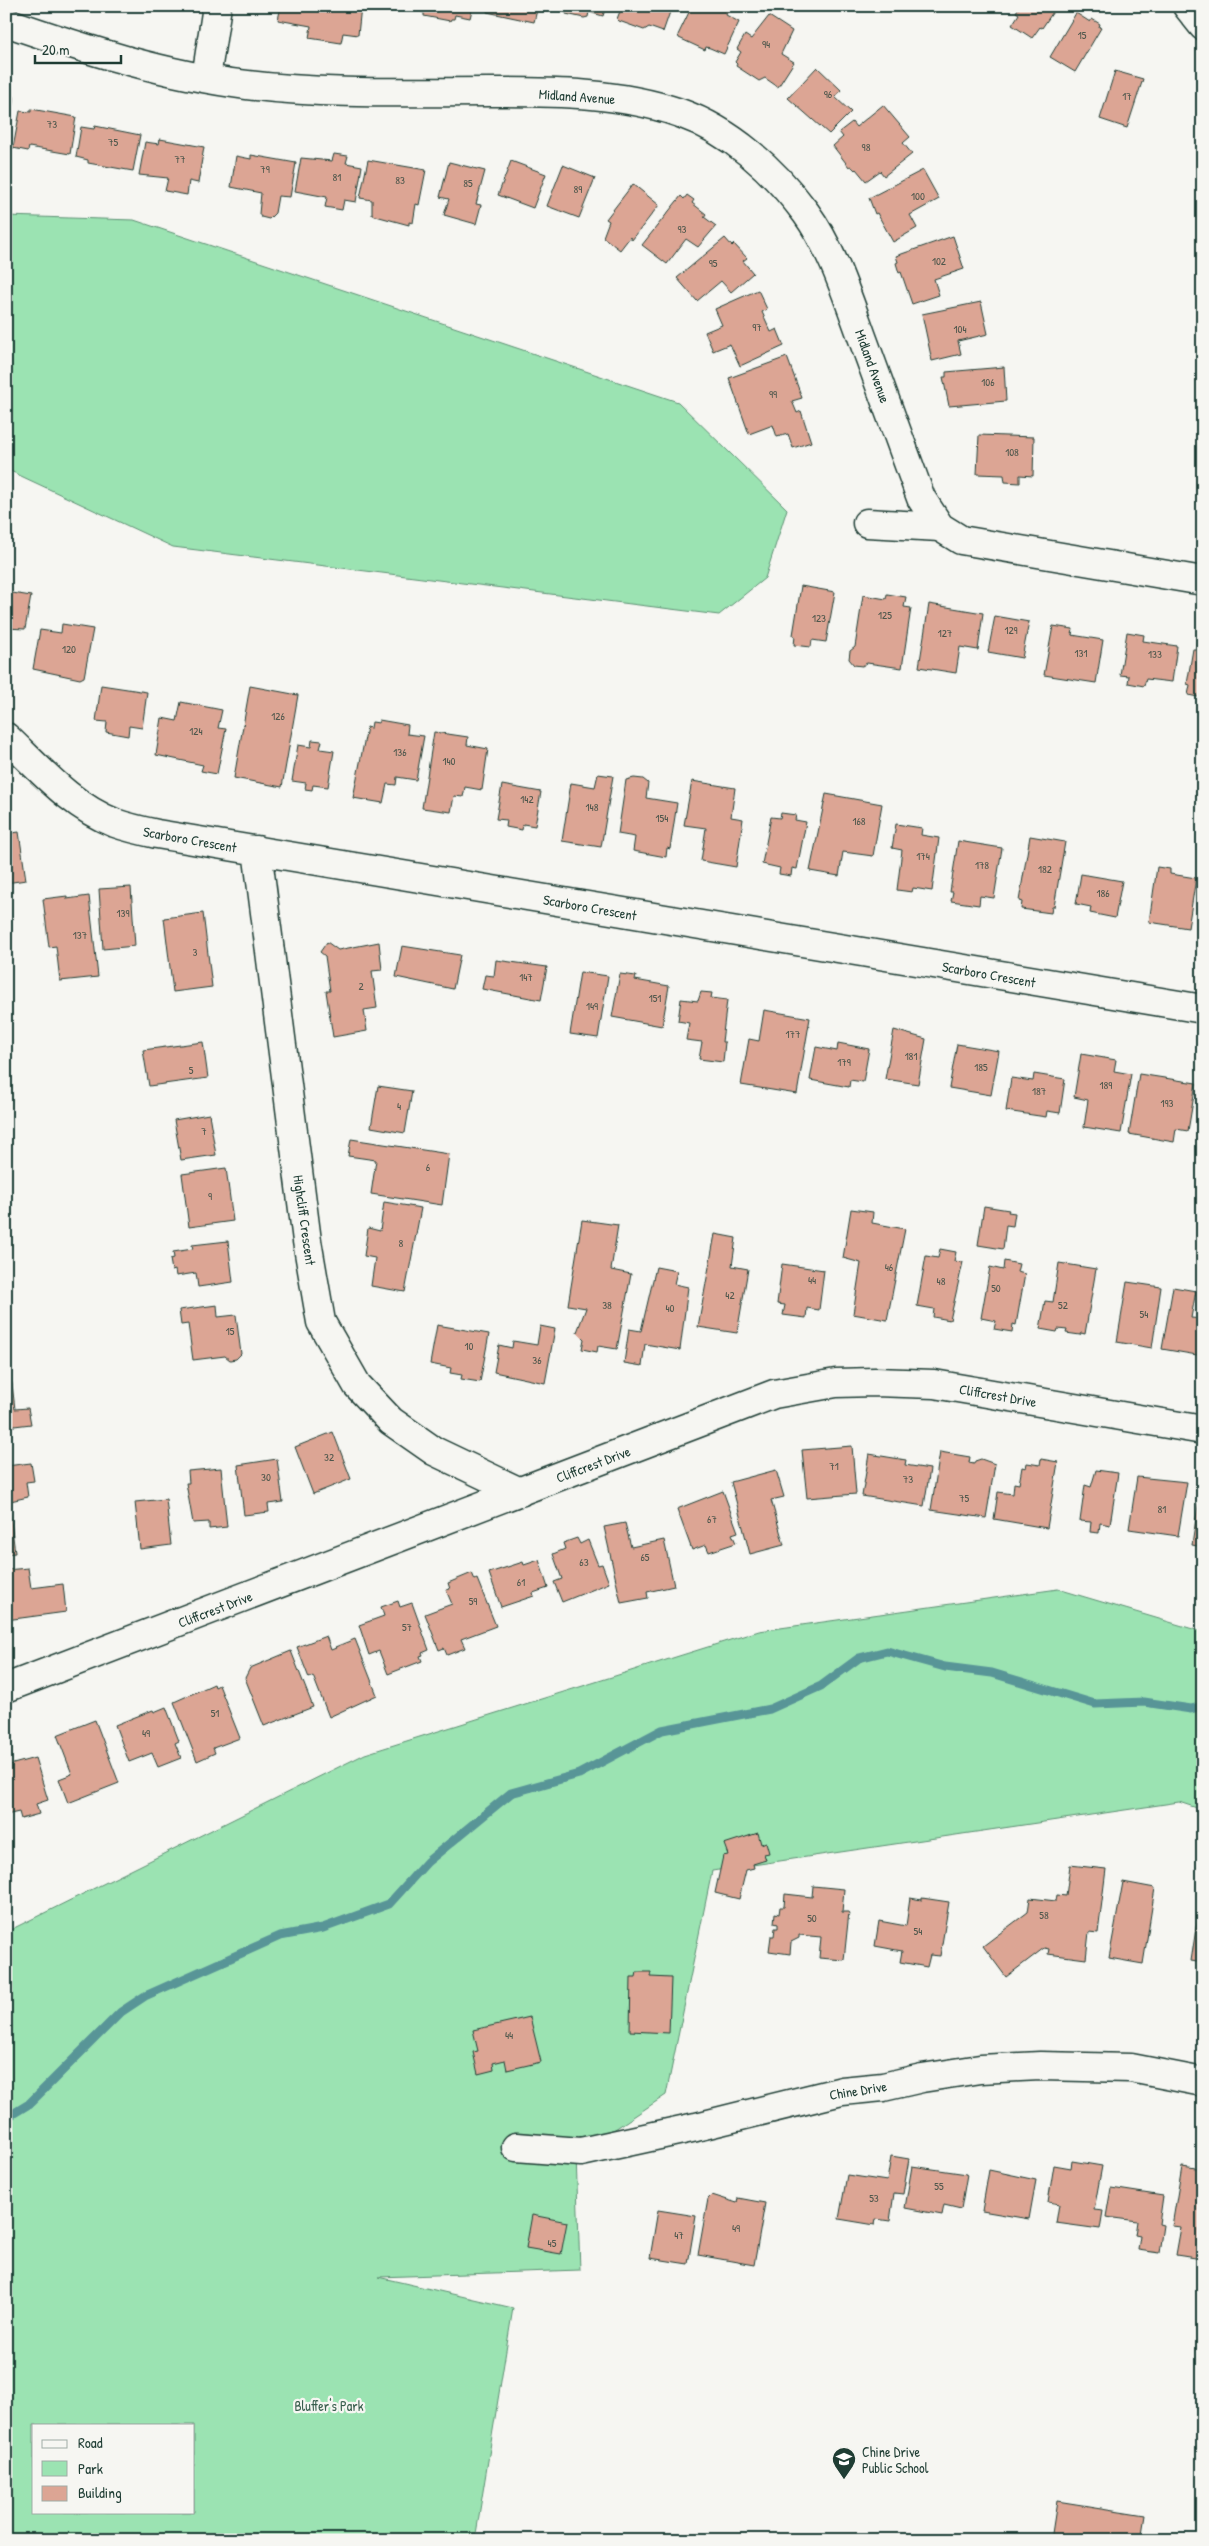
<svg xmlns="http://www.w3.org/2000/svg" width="1209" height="2546" font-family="'Patrick Hand',sans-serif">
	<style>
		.green { fill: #9be3b2; stroke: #5d9073; fill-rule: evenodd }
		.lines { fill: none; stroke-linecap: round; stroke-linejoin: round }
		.stream { stroke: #589597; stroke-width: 9 }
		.building { fill: #dca594; stroke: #1f3d34 }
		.minor-casing { stroke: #1f3d34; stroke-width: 31 }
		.tertiary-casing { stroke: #1f3d34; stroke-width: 31 }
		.minor { stroke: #f6f6f2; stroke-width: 28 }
		.tertiary { stroke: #f6f6f2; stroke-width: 28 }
		.labels { text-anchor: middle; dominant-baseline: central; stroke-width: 4.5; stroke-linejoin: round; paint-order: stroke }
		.number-label { font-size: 11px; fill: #4e574c }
		.street-label { font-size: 14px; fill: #1f3d34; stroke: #f6f6f2 }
		.park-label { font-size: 14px; fill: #385e4d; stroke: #f6f6f2 }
		.poi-label { font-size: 14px; fill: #1f3d34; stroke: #f6f6f2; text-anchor: start }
	</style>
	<rect width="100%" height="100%" fill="#f6f6f2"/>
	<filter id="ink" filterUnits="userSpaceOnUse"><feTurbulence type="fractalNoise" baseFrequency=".02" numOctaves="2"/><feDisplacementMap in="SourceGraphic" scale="10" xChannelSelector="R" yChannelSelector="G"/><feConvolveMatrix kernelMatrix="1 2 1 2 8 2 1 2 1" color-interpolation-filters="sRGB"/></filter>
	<g filter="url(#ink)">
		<path class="green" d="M6,216l128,4 544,182 109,107 -22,69 -46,37 -546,-68 -167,-78z
			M1058,1589l145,43v178l-24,-8 -467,69 -46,224 -90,60 4,115 -202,7 135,31 -38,232h-469v-608l359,-178 394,-123zM34,2425h160v87h-160z"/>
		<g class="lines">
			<path class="stream" d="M6,2118l23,-14 92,-92 24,-16 135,-60 43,-8 66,-24 38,-42 84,-69 68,-19 83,-44 108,-21 51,-23 38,-28 28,-7 58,16 47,6 103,31 49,-2 47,7 12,-3"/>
		</g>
		<path class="building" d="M281,6h80l-3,29 -15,-2 -2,10 -32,-5 2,-12 -33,-6z
			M422,6h51l-3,12 -15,-3 -1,4h-3l-1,2 -26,-5v-3l-3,-1z
			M488,6h50l-4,16 -47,-10z
			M556,6h50l-3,10 -14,-4 -1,5 -4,1 -18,-4v-3l-10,-2z
			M622,6h50l-9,26 -14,-5 -5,3 -25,-9 -2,-2z
			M692,6h37l-3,9 13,7 -15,32 -14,-6 -4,-1 -1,3 -26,-12 -1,-3z
			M1020,6h37l-15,22 -2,-1 -8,11 -20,-13 7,-11 -3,-2z
			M1076,13l14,9 2,-3 8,5 -1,3 2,1 -26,44 -25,-15z
			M769,16l23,15 -11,23 13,8 -16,25 -13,-9 -6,3 -23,-15 1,-2 -2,-2 6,-10 -4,-3 8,-14 6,4z
			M817,67l24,23 -6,7 16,15 -22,22 -41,-36z
			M1115,71l28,8 -16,49 -27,-9z
			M6,96l8,1 -6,37h-2z
			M883,105l27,32 -7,6 9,11 -28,22 -4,-5 -14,10 -10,-12 -1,1 -4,-4 -2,1 -16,-21 10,-9 -4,-5 13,-10 4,5z
			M31,109l45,8 -6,37 -41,-7 -1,4 -15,-3 7,-37 11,1z
			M95,126l45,9 -7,36 -45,-8v-3l-12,-3 5,-30 13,2z
			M160,139l44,8 -6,36 -9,-2 -2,14 -22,-4 3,-13 -29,-3 6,-33 14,2z
			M334,154l14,2 -2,7 16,3 -6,36 -12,-2 -2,10 -17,-3 2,-10 -32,-6 6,-33 31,3z
			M251,155l45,8 -6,34 -12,-1 -3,17 -6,6 -8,-2 -2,-3 2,-21 -30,-6 5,-31 15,3z
			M368,160l58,10 -7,35 -3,-1 -3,19 -4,-1v3l-37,-10v-15l-12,-2z
			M511,161l35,13 -13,34 -35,-13z
			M449,162l36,9 -9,33 5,1 -5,19 -32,-9 5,-16 -9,-2z
			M563,165l32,13 -16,40 -32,-12z
			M923,170l16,29 -29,16 7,13 -24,14 -16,-29 -2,1 -6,-16z
			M633,184l26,21 -27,35 -2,-3 -10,13 -17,-13 6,-16 -3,-2z
			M687,195l7,5 -2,3 14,11 -2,3 12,9 -18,21 -12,-8 -19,25 -25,-19 39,-49 3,3z
			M953,236l11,33 -30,10 5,16 -27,9 -11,-32 -2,1 -3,-10 2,-1 -2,-6z
			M725,238l7,8 2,-2 13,14 -4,3 10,12 -22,19 -10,-11 -24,20 -20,-23z
			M758,290l9,19 -5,3 9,20 6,-3 7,17 -44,20 -10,-22 -17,7 -8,-19 17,-7 -7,-16z
			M981,302l7,32 -30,7 3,13 -29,7 -10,-47z
			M787,357l15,41 -10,3 5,12 4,-2 10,31 -18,6 -5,-14 -11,3 -4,-12 -24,9 -20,-56z
			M1004,367l2,34 -57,5 -6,-29h3v-5z
			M979,435l55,2 -1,39 -13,-1v8l-15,-1 -1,-7 -27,-1z
			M801,586l34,6 -9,50 -14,-2 -1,7 -17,-2 1,-9 -2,-1z
			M6,592l25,4 -6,33 -19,-1z
			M887,594l19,3 -2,10 7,1 -9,60 -35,-5 -5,3 -8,-1 -5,-6 1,-8 5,-4 8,-52 23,4z
			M929,604l54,9 -5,37 -18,-3 -4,26 -37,-6z
			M995,616l34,6 -7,36 -34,-6z
			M62,624l31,5 -9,48 -4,2 -47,-10 7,-39 21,3z
			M1053,626l20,3 -1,6 31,5 -7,43 -52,-8z
			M1127,632l17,3 -1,6 34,5 -5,36 -26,-3 -2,7 -16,-3 1,-7 -9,-1z
			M1197,642l6,1v55l-15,-3 2,-10 -3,-1 6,-35h3z
			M101,685l46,7 -5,36 -13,-2 -1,10 -22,-4 1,-10 -11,-1z
			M250,686l48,9 -16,92 -48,-9z
			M181,702l41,8 -4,18 8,1 -9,45 -16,-3 2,-6 -47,-10 6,-37 15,3z
			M379,720l29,5 -1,9 17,2 -8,44 -19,-3 -1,8 -9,-1 -4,19 -30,-5 14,-71 4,1 1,-6 7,1z
			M434,732l34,5 -1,8 21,4 -6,41 -17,-3 -2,10 -9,-1 -3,16 -29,-4z
			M312,740l10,1 -2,8 14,2 -6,36 -15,-2 -1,5 -7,-1 1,-6 -14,-2 6,-36 13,2z
			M598,774l15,2 -12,71 -39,-6 9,-58 24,4z
			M634,778l9,1 5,4 -2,15 31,5 -7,46 -3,-1 -1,9 -33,-6 2,-14 -17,-3 8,-54z
			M692,781l43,7 -4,29 12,2 -7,48 -35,-6 5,-33 -22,-3z
			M502,785l39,7 -6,34 -12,-2 -1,6 -16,-3 1,-7 -11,-1z
			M826,794l56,10 -9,52 -30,-4 -4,24 -29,-5z
			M781,813l15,2 -1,5 11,2 -9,47 -5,-1 -1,8 -12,-2 1,-6 -18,-4 9,-47 9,1z
			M896,824l26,4 -1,7 18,3 -7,53 -19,-3 -1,4 -15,-2 5,-40 -10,-2z
			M19,832l7,48 -20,3v-49z
			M1030,836l35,6 -11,65h-2l-1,6 -30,-4 1,-7 -3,-1z
			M958,841l44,7 -8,50 -14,-2 -1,9 -28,-4 2,-9h-3z
			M1157,867l13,2v5l26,4 -8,50 -39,-6z
			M1081,874l41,7 -7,37 -25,-5 1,-6 -15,-3z
			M131,887l4,59 -32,3 -4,-60z
			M67,896v3l22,-3 9,81 -38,4 -4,-35 -7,1 -6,-48z
			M203,913l9,74 -39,5 -9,-74z
			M327,942l11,8 41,-8 3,28 -10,1 5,37 -13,2 3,21 -34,6 -7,-46h4l-5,-35 -5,-4z
			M402,946l58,9 -7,34 -57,-12z
			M496,960l51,7 -6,33 -59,-11 3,-14 9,1z
			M580,972l28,4 -10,62 -28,-4z
			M620,974l16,2 -1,4 34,6 -7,40 -50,-9z
			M701,992l11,1 -1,5 16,2 -5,42h3l-2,20 -24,-3 3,-17 -16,-2 3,-17 -11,-2 3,-22 17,2z
			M764,1010l46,8 -13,76 -56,-9 8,-46 10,2z
			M894,1030l32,9 -8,45 -33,-5z
			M203,1042l5,36 -59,8 -6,-36z
			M838,1043l31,6 -6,33 -13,-2 -1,7 -39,-7 6,-33 21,4z
			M957,1044l42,7 -8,44 -42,-7z
			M1081,1054l35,6 -2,11 17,3 -10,59 -37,-6 4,-27 -14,-3z
			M1034,1074l31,5 -5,34 -13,-2 -1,6 -40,-6 5,-33 22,3z
			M1139,1074l57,9 -8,48 -12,-2 -2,13 -45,-8z
			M378,1086l34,5 -7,42 -34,-6z
			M209,1114l7,41 -35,5 -7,-40z
			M351,1139l98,15 -7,51 -71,-11 5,-34 -28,-4z
			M226,1168l7,53 -44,6 -7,-53z
			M384,1202l37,6 -16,84 -34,-6 4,-28 -11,-2 4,-28 12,3z
			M984,1206l25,4 -1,2 7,1 -2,13 -7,-1 -3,24 -25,-4z
			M851,1209l22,3 -1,11 33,6 -18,91 -34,-6 8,-51 -18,-5z
			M582,1220l36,5 -7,45 20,4 -14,75 -19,-3 -1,6 -15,-3 2,-10 -7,-7 9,-24 -18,-3z
			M715,1234l21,4 -4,28 16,3 -11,64 -39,-6z
			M228,1241l5,41 -35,5 -2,-14 -20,3 -1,-6 -3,1 -2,-12 4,-1 -1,-6 20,-3 -1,-4z
			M940,1249l16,3 -2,9 9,1 -13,58 -17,-3 1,-8 -17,-3 9,-50 12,2z
			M1004,1261l15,3 -2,8 8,2 -9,51 -3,-1 -1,8 -18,-3 2,-8 -15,-3 9,-51 13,3z
			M1059,1263l37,6 -11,65 -4,-1 -1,2 -14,-2 1,-3 -9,-1 -1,3 -17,-3 5,-28 8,1z
			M782,1264l42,6 -5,40 -12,-2 -1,10 -23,-3 2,-10 -8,-1z
			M656,1267l21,4 -3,13 14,3 -8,63 -35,-6 -3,22 -18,-3 5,-34 12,2z
			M1127,1282l34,5 -9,61 -35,-6z
			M1173,1287l23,4 -5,27 12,1v37l-41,-7z
			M217,1305l1,12 18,-2 5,39 -5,5 -6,1 -5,-4 -32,4 -5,-36 -7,1 -2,-15z
			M437,1325l52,9 -9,48 -19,-3 1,-4 -12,-2 1,-5 -21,-4z
			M540,1326l15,3 -10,54 -51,-11 5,-27 13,3 1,-7 24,4z
			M6,1371h3l3,13 3,25 13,-1 3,16 -25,3z
			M333,1432l18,47 -38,15 -18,-47z
			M852,1446l4,48 -49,4 -5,-48z
			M940,1452l30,5 -1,6 5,1 1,-3 6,-2 14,5 -9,54 -55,-8z
			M869,1454l37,6 -1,5 25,4 -6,37 -62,-10z
			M277,1459l6,43 -15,2 1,8 -25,3 -6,-50z
			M1041,1459l17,3 -11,66 -53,-9 4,-27 15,2 1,-11 5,1 3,-17 4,1 1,-5 13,2z
			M31,1463l3,18 -8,1 2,15 -22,5v-36z
			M221,1468l6,59 -18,2v-7l-16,1 -7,-40h3l-1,-12z
			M776,1470l8,27 -13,3 13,45 -34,9 -19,-72z
			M1096,1470l22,3 -8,52 -10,-2 -1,10 -9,-1 1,-10 -11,-1 5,-36 6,2z
			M1137,1477l50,5 -9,54 -49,-7z
			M723,1491l15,41 -6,2 4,9 -27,9 -3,-7 -14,5 -15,-41z
			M166,1499l5,46 -31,4 -5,-47z
			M1199,1499l4,1v47l-11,-2z
			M6,1513h4l5,40 -9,1z
			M625,1523l6,24 33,-7 10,46 -27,6 1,6 -27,5 -17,-76z
			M577,1538l3,6 8,-4 10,25 4,-1 7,19 -47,19 -8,-20 8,-3 -9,-25 12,-5 -2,-6z
			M539,1560l9,28 -15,5 1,3 -33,11 -12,-34 34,-11 1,3z
			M28,1568l3,20 32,-4 3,28 -60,8v-50z
			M472,1573l3,7 2,-1 19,47 -35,13 4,9 -18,7 -3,-7 -5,2 -14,-36 27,-10 -6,-14 4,-1 -2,-6z
			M398,1601l2,6 12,-4 17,47 -7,3 1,2 -3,1 2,5 -34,13 -9,-23 -10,4 -10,-30 25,-9 -3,-9z
			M326,1636l5,14 5,-2 -1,-1 20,-8 22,56 -48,22 -16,-41 -4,2 -12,-31z
			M291,1651l22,56 -49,19 -19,-48 5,-10z
			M214,1684l1,3 4,-2 21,53 -27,10 2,5 -18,8 -23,-59z
			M166,1707l13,34 -4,2 6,15 -23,9 -6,-14 -23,9 -14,-37 38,-15 1,2z
			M95,1720l24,63 -51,20 -9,-24 13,-5 -15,-39z
			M35,1758l13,42 -12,4 3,10 -18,5 -2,-7 -13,3v-49z
			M758,1833l3,11 5,-2 3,11 -5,1 2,6 -13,4 1,4 -8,2 -7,29 -24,-6 8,-37 5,-1 -4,-11z
			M1070,1865l36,4 -8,64 -9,-1 -3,27 -38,-5 1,-5 -5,-1 -38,29 -23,-31 45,-34 2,-14 26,3 1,-6 9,1z
			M1123,1882l32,6 -12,76 -34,-6z
			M813,1886l31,3 -2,23h7l-5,48 -25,-2 2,-21 -22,-2v3l-8,4 -1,12 -21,-3 2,-15h3l1,-8h3v-4l-4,-1 1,-10 4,1 1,-7h4l1,-13 27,3z
			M1201,1896h2v67l-12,-2z
			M910,1898l12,2v-2l27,4 -9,54 -10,-1 -3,12 -27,-5 2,-11 -27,-5 4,-25 27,5z
			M637,1972h14l-1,5 21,1 -2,55 -39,-2 1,-54h5z
			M530,2017l11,45 -34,8 -2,-10 -12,3 1,7 -16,4 -5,-22 5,-1 -5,-21z
			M891,2156l18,3 -6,35 -9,-1 -4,28 -14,-2 -1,6 -36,-6 8,-44 40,6z
			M1072,2161l30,5 -8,44 9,1 -3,18 -44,-6 3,-19 -11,-2 6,-37 17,3z
			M912,2166l55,8 -6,35 -17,-4 -2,10 -37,-7z
			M1182,2166l21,3 -1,90 -26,-4 5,-28 -9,-1z
			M989,2170l47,10 -7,39 -47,-8z
			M1111,2188l52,8 -4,28 4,1 -4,28 -21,-3 2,-14 -5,-1 2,-14 -31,-4z
			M712,2195l25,8 1,-5 27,5 -11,62 -56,-10 10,-56z
			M658,2210l38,6 -8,48 -38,-6z
			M532,2215l35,7 -6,32 -35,-6z
			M1057,2501l88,14 -4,25h-90z"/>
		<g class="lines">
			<g class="minor-casing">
				<path id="minor" d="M1187,6l16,20
					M206,78l11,-72
					M867,523l73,4
					M6,737c34,32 65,69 109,86 14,5 28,8 42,11l1046,175
					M257,850l50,391 14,81 36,63 34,36 43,30 86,41
					M6,1688l768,-294 62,-11 39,-1 59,2 269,46
					M516,2147l65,5 115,-25 146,-36 41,-4 39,-9 58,-9 60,-3 91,2 72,14"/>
			</g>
			<g class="tertiary-casing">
				<path id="tertiary" d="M6,22c78,27 159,53 241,63 81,10 163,7 244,7 64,0 128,0 189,21 51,18 94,57 126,100 26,36 40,80 55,121 20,54 40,109 60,164l19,29 21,13 242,41"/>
			</g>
			<use href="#minor" class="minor"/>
			<use href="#tertiary" class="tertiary"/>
		</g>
	</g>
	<defs>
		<g id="school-pin" transform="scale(1.25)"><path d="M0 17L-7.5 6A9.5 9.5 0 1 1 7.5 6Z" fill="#1f3d34" stroke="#f6f6f2"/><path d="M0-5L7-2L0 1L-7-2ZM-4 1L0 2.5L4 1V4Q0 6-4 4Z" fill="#fff"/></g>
	</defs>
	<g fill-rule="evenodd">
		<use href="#school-pin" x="844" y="2459"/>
	</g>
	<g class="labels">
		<g class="number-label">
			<text x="1082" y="35">15</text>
			<text x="766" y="44">94</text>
			<text x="828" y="94">96</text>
			<text x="1127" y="96">17</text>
			<text x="52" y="124">73</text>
			<text x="113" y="142">75</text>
			<text x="866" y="147">98</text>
			<text x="180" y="159">77</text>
			<text x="265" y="169">79</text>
			<text x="337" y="177">81</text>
			<text x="400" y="180">83</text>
			<text x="468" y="183">85</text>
			<text x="578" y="189">89</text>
			<text x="918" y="196">100</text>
			<text x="682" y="229">93</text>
			<text x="939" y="261">102</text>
			<text x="713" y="263">95</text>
			<text x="757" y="327">97</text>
			<text x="960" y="329">104</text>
			<text x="988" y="382">106</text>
			<text x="773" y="394">99</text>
			<text x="1012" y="452">108</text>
			<text x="885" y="615">125</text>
			<text x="819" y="618">123</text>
			<text x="1011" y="630">129</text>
			<text x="945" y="633">127</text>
			<text x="69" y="649">120</text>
			<text x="1081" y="653">131</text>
			<text x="1155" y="654">133</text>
			<text x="278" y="716">126</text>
			<text x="196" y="731">124</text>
			<text x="400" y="752">136</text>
			<text x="449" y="761">140</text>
			<text x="527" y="799">142</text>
			<text x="592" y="807">148</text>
			<text x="662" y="818">154</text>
			<text x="859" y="821">168</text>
			<text x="923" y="856">174</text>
			<text x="982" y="865">178</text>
			<text x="1045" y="869">182</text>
			<text x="1103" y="893">186</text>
			<text x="123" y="913">139</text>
			<text x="80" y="935">137</text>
			<text x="195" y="952">3</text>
			<text x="526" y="977">147</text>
			<text x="361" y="986">2</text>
			<text x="655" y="998">151</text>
			<text x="592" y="1006">149</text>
			<text x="793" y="1034">177</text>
			<text x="911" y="1056">181</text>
			<text x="844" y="1062">179</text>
			<text x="981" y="1067">185</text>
			<text x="191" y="1070">5</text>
			<text x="1106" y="1085">189</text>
			<text x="1039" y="1091">187</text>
			<text x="1167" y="1103">193</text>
			<text x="399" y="1106">4</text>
			<text x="204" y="1131">7</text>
			<text x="428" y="1167">6</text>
			<text x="210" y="1196">9</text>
			<text x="401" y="1243">8</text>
			<text x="889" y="1267">46</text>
			<text x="812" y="1280">44</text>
			<text x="941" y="1281">48</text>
			<text x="996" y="1288">50</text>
			<text x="730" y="1295">42</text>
			<text x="607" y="1305">38</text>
			<text x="1063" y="1305">52</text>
			<text x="670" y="1308">40</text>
			<text x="1144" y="1314">54</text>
			<text x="230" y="1331">15</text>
			<text x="469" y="1346">10</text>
			<text x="537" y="1360">36</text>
			<text x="329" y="1457">32</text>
			<text x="834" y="1466">71</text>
			<text x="266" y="1477">30</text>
			<text x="908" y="1479">73</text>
			<text x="964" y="1498">75</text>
			<text x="1162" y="1509">81</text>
			<text x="712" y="1519">67</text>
			<text x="645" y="1557">65</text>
			<text x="584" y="1562">63</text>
			<text x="521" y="1582">61</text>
			<text x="473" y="1601">59</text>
			<text x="407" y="1627">57</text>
			<text x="215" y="1713">51</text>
			<text x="146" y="1733">49</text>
			<text x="1044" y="1915">58</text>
			<text x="812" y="1918">50</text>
			<text x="918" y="1931">54</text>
			<text x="509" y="2035">44</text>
			<text x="939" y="2186">55</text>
			<text x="874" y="2198">53</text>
			<text x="736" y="2228">49</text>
			<text x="679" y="2235">47</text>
			<text x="552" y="2243">45</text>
		</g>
		<g class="street-label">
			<text transform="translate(577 96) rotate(4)">Midland Avenue</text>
			<text transform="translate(873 366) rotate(70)">Midland Avenue</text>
			<text transform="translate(190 839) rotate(10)">Scarboro Crescent</text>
			<text transform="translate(590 907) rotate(10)">Scarboro Crescent</text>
			<text transform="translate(989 974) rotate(10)">Scarboro Crescent</text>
			<text transform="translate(305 1220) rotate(82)">Highcliff Crescent</text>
			<text transform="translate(998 1395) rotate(10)">Cliffcrest Drive</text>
			<text transform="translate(593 1464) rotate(-21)">Cliffcrest Drive</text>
			<text transform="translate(215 1609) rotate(-21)">Cliffcrest Drive</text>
			<text transform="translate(858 2090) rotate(-9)">Chine Drive</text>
		</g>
		<g class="park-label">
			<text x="329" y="2405">Bluffer's Park</text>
		</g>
		<g class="poi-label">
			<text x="862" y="2451">Chine Drive<tspan x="862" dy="16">Public School</tspan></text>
		</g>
	</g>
	<rect width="1209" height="2546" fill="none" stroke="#f6f6f2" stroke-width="25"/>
	<rect x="12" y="12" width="1184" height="2521" fill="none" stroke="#1f3d34" stroke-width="2" filter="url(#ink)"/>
	<rect x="32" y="2424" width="162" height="90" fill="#f6f6f2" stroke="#a0aca6"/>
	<rect x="42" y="2440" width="25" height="8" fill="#f6f6f2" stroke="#a0aca6"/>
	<text x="78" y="2448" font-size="15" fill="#1f3d34">Road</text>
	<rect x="42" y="2461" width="25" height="15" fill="#9be3b2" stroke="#a0aca6"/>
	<text x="78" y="2474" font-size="15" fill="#1f3d34">Park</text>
	<rect x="42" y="2486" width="25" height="15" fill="#dca594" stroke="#a0aca6"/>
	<text x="78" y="2498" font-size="15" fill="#1f3d34">Building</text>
	<path d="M35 55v8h86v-8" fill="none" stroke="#1f3d34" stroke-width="2.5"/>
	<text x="42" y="55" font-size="15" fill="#1f3d34" stroke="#f6f6f2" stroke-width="4" paint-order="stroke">20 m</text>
</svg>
